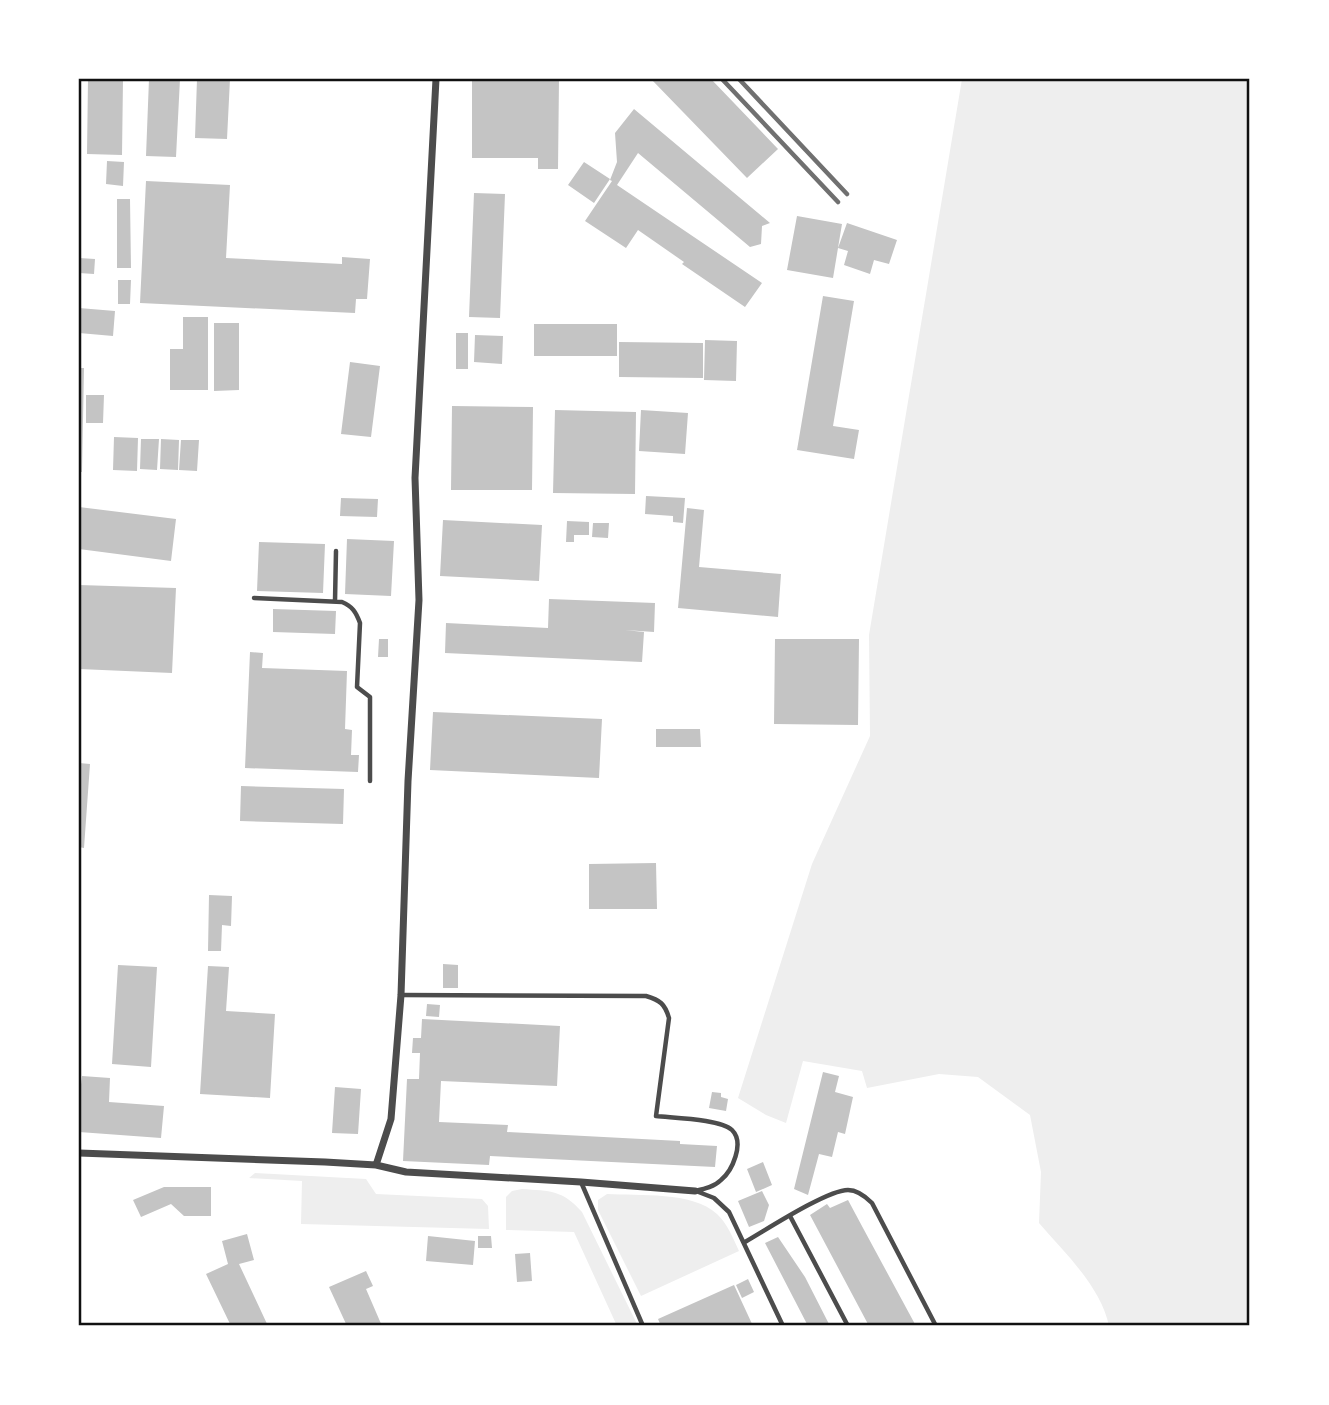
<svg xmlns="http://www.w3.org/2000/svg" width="1329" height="1405" font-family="'Roboto Condensed',sans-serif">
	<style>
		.green { fill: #eee }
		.building { fill: #c4c4c4 }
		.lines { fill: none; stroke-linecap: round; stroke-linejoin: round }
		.service { stroke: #4c4c4c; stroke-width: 4.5 }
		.minor { stroke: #4c4c4c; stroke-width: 7 }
		.rail { stroke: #707070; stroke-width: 4.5 }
		.neatline { fill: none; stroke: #111; stroke-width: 2.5 }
	</style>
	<rect width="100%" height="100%" fill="#fff"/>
	<path class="green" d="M962,79h288v1247h-141c-8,-39 -44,-73 -70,-103l2,-51 -11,-57 -52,-38 -39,-3 -72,14 -5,-17 -59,-10 -17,62 -20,-8 -28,-17 74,-234 58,-128 -1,-101z
		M255,1173l111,6 10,15 106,5 6,7 1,23 -188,-5 1,-43 -53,-3z
		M522,1189c28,2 41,1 60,23l56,114h-21l-43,-94 -68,-2v-33l6,-6z
		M607,1194c32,2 85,-3 110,20 10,9 16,24 22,37l-98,45 -43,-86v-10z"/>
	<path class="building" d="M88,79h35l-1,76 -35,-1z
		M149,79h31l-4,78 -30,-1z
		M197,79h33l-3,60 -32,-1z
		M472,79h87l-1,90h-20v-11h-66z
		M651,79h60l67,70 -31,29z
		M634,109l136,114 -8,3 -1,18 -11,3 -112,-94 -21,32 145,98 -17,24 -63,-43 2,-2 -46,-32 -12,18 -41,-27 27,-40 -2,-1 7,-18 -2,-29z
		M107,161l17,1 -1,24 -17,-2z
		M584,162l26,17 -16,24 -26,-18z
		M146,181l84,4 -4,73 116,6v-7l28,2 -3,40h-11l-1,14 -215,-10z
		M474,193l31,1 -5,124 -31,-1z
		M117,199h13l1,69h-14z
		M797,216l45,8 -9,54 -46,-8z
		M847,223l50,17 -8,24 -15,-4 -4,14 -26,-9 4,-14 -10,-3z
		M79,258l16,1 -1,15 -15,-1z
		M118,280h13l-1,24h-12z
		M823,296l31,5 -21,125 26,4 -5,29 -57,-9z
		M79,308l36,3 -2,25 -34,-3z
		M183,317h25v73h-38v-41h13z
		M214,323h25v67l-25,1z
		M534,324h83v32h-83z
		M456,333h12v36h-12z
		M475,335l28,1 -1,28 -28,-2z
		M705,340l32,1 -1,40 -32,-1z
		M619,342l84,1v35l-84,-1z
		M350,362l30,4 -9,71 -30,-3z
		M79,368h5l-2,104h-3z
		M86,395h18l-1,28h-17z
		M452,406l81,1 -1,83h-81z
		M555,410l81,2 -1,82 -82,-1z
		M641,410l47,3 -3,41 -46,-3z
		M114,437l24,1 -1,33 -24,-1z
		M141,439h18l-2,31 -17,-1z
		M161,439l18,1 -1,30 -18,-1z
		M181,440h18l-2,31 -18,-1z
		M646,496l39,2 -2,25 -10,-1v-6l-28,-2z
		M341,498l37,1 -1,18 -37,-1z
		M79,507l97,12 -5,42 -92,-12z
		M687,508l17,2 -5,57 82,7 -3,43 -100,-9z
		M443,520l99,5 -3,56 -99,-5z
		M567,521l22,1v13h-15v7h-8z
		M593,523h16l-1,15 -16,-1z
		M347,539l47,2 -3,55 -46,-2z
		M259,542l66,2 -2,49 -66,-2z
		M79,585l97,3 -4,85 -93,-4z
		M549,599l106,4 -1,29 -29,-2 19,2 -2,30 -197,-9 1,-30 102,5z
		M273,609l63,2 -1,23 -62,-2z
		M379,639h9v18h-10z
		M775,639h84l-1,86 -84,-1z
		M250,652l13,1 -1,15 85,3 -2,58 7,1 -1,25h8l-1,17 -113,-4z
		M433,712l169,7 -3,59 -169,-8z
		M656,729h44l1,18h-45z
		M79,763l11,1 -6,84 -5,-1z
		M241,786l103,3 -1,35 -103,-3z
		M656,863l1,46h-68v-45z
		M209,895l23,1 -1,30 -9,-1 -1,26h-13z
		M443,964l15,1v23h-15z
		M118,965l39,2 -6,100 -39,-3z
		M208,966l21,1 -3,44 49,3 -5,84 -70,-4z
		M427,1004l13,1 -1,12 -13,-1z
		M422,1019l138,7 -3,60 -116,-5 -2,41 69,3 -1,7 173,9v3l37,2 -2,21 -225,-11 -1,9 -86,-4 4,-82h12l1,-26h-8l1,-15h8z
		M823,1072l16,4 -4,16 18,5 -8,37 -7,-2 -6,25 -13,-3 -11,41 -14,-6z
		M82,1076l28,2 -1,24 55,4 -3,32 -82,-6v-30z
		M335,1087l26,2 -3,45 -26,-1z
		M712,1092l9,1v4l7,2 -2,12 -17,-3z
		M763,1162l9,23 -16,7 -9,-23z
		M164,1187h47v29h-27l-13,-12 -30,13 -8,-17z
		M762,1191l7,14 -5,16 -15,6 -11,-26z
		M848,1200l15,28 53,98h-47l-59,-111 17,-11 3,4z
		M247,1234l7,26 -15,4 29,62h-37l-25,-52 22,-10 -6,-23z
		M428,1236l47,5 -2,24 -47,-4z
		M478,1236h13l1,12h-14z
		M778,1237l27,40 25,49h-22l-43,-83z
		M530,1253l2,28 -15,1 -2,-28z
		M366,1271l7,15 -7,3 16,37h-35l-18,-39z
		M748,1279l6,13 -12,6 -6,-13z
		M734,1285l19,41h-92l-3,-7z"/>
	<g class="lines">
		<path class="service" d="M254,598l88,4c10,4 14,10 18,21l-3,64 13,10v84
			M335,601l1,-50
			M401,995l245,1c14,4 19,8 23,22l-13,98c17,2 65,3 76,14 13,13 0,41 -11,50 -7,7 -17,9 -26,11
			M581,1182l62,144
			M696,1191l18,7 15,14 54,114
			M790,1216l58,110
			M745,1242c21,-12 82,-52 103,-52 10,0 18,7 24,13l64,123"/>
		<path class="minor" d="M79,1153l246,9 51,3 30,7 175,10 114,9
			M376,1165l15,-46 10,-124 7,-214 11,-181 -4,-122 21,-399"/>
		<path class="rail" d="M722,79l116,123
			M739,79l108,115"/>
	</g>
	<rect width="1329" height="1405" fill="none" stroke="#ffffff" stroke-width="161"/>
	<rect x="80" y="80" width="1168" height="1244" class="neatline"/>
</svg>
